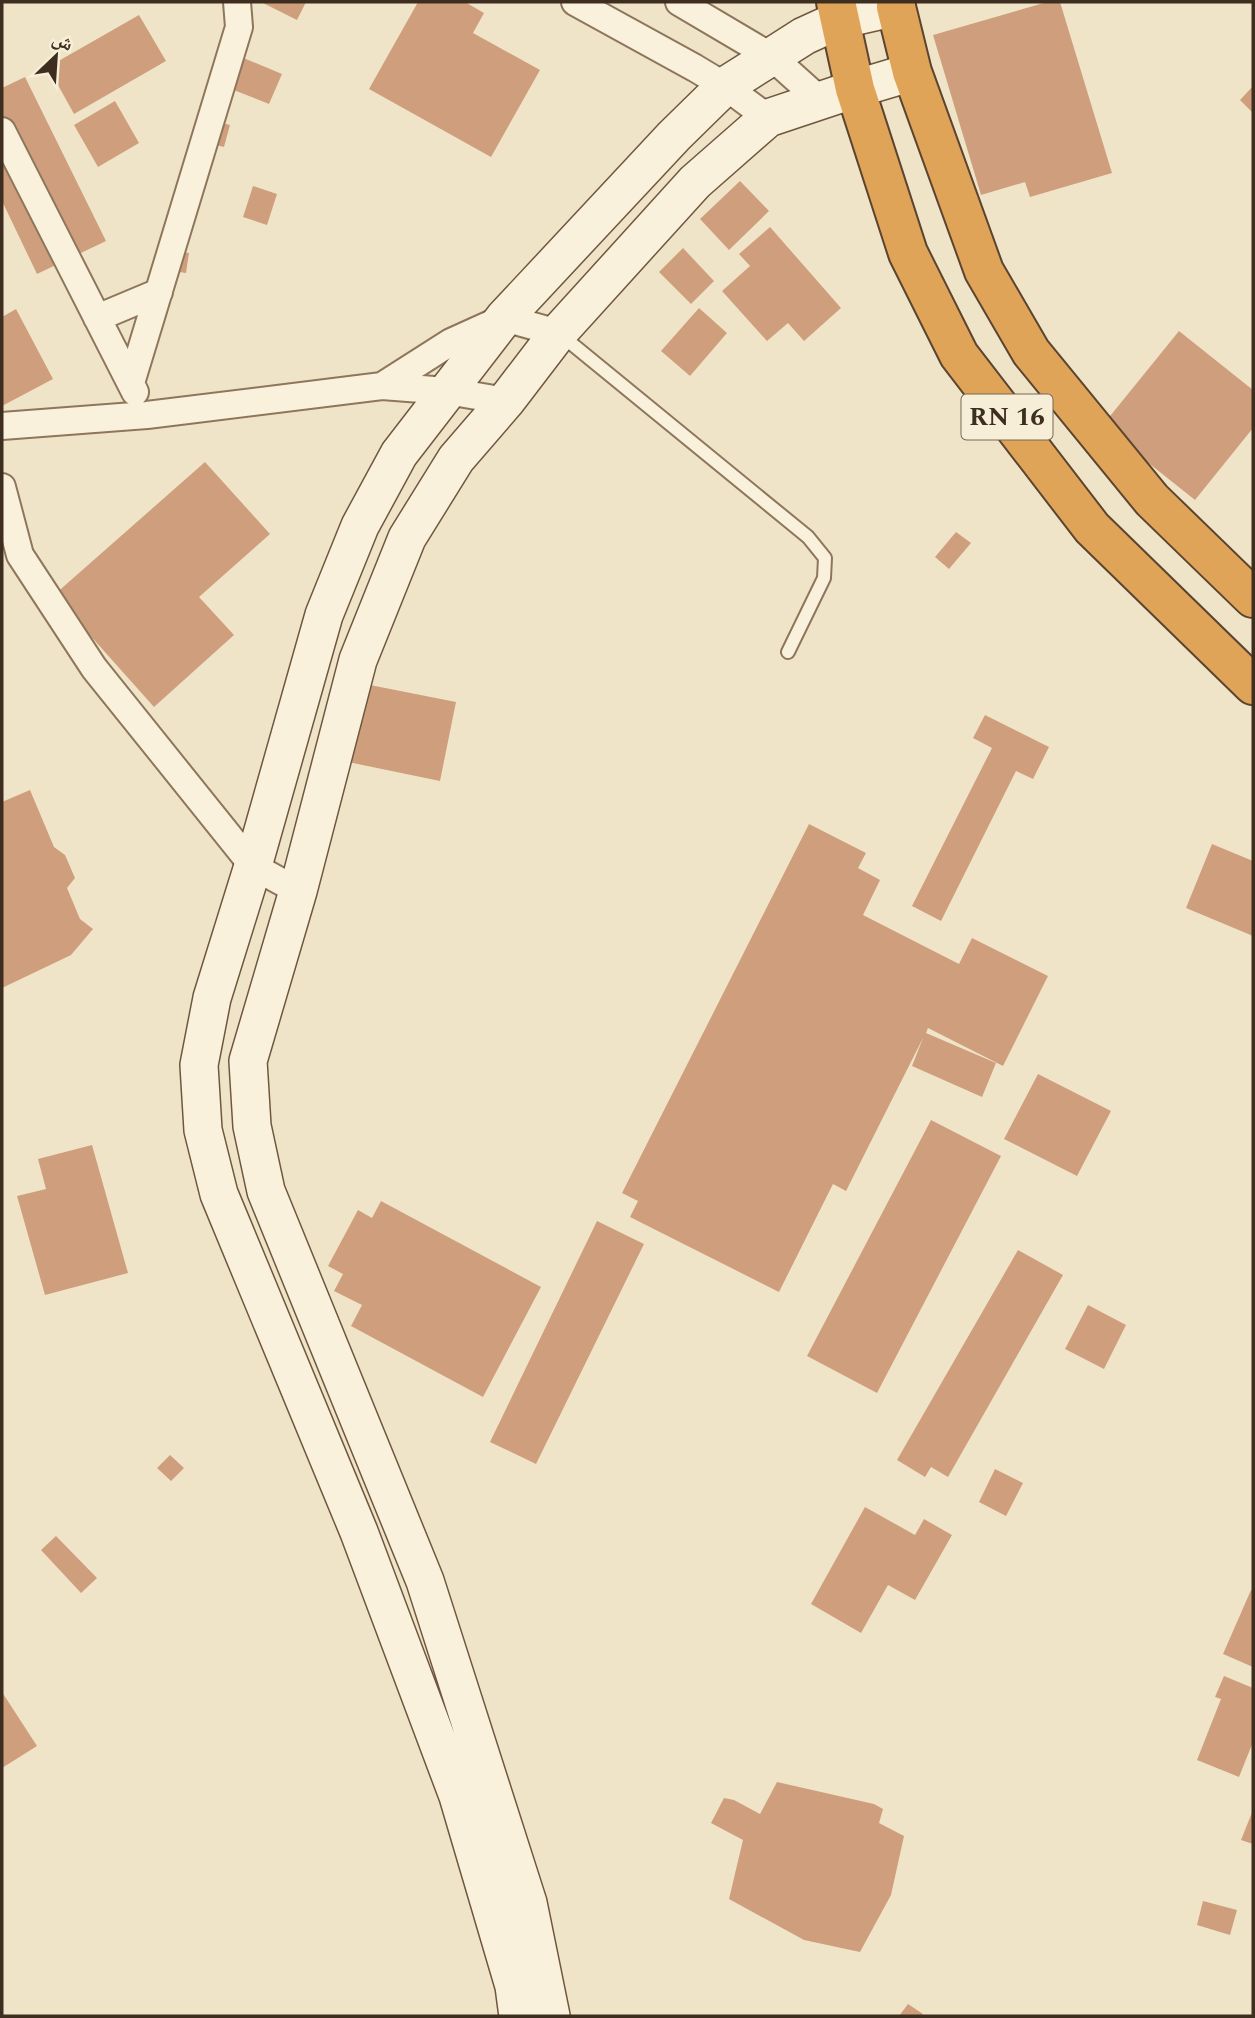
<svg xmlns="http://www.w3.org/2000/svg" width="1255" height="2018" font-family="Spectral,'Noto Naskh Arabic',serif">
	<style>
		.building { fill: #cf9f7d }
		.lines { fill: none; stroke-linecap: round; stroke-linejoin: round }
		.lane-casing { stroke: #8d765c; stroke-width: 16 }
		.street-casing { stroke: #8d765c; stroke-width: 30 }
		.secondary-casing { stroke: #6f573f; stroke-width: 40 }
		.highway-casing { stroke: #5b4430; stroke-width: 42 }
		.lane { stroke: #faf1dc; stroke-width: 12 }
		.street { stroke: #faf1dc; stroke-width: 26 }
		.secondary { stroke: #faf1dc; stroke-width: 37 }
		.highway { stroke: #e0a458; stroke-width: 38 }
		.labels { text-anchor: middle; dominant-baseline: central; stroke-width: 7; stroke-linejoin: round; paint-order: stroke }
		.shield { fill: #f7eed8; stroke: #756857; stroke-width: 2 }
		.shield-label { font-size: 26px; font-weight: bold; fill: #3d2e20 }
	</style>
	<rect width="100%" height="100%" fill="#f0e4c8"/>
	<path class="building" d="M261,2h45l-9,18z
		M418,2h47l19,11 -11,20 67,37 -49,87 -122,-68z
		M1047,2h13l52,171 -82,24 -5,-15 -44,13 -48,-160z
		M139,15l27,46 -92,53 -26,-47z
		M227,51l55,23 -13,30 -38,-15z
		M25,77l81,164 -69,33 -35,-73v-113z
		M1253,86v27l-13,-13z
		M115,101l24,42 -41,24 -24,-42z
		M200,117l30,8 -6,22 -30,-8z
		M740,181l29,30 -40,39 -29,-31z
		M253,186l24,8 -10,31 -24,-8z
		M770,227l71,81 -37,33 -16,-18 -21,18 -45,-50 28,-25 -11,-12z
		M683,248l31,33 -23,23 -32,-32z
		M162,249l27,4 -3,20 -27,-4z
		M699,308l28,25 -37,43 -29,-25z
		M16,309l37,70 -51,27v-89z
		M1179,331l74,59v38l-58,72 -93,-74z
		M205,462l65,72 -71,63 35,38 -80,72 -100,-112z
		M956,532l15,11 -22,26 -14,-12z
		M365,684l91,18 -16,79 -92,-19z
		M985,715l64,32 -16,32 -17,-8 -75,150 -29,-15 80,-158 -19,-10z
		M30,790l24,57 11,8 10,23 -8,10 13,31 13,10 -22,26 -69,33v-186z
		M809,824l57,29 -8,15 22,12 -17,35 96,49 13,-26 76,38 -45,90 -75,-38 -2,5 70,30 -14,34 -70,-31 11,-28 -77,153 -13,-7 -54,108 -149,-75 8,-16 -16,-8z
		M1212,844l41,17v75l-67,-28z
		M1038,1074l73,37 -34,65 -73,-37z
		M931,1120l70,36 -124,237 -70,-37z
		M92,1145l36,128 -83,22 -28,-99 29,-7 -8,-30z
		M381,1201l160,86 -58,110 -132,-71 11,-21 -28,-14 9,-17 -15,-8 30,-56 14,8z
		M597,1221l47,23 -108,220 -46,-22z
		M1018,1250l45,25 -115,202 -17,-10 -6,10 -28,-17z
		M1088,1305l38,20 -22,44 -39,-20z
		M170,1455l14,13 -13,13 -14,-13z
		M995,1469l28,14 -17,33 -27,-14z
		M865,1507l50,28 9,-16 28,16 -37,65 -27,-15 -27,48 -50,-29z
		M56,1536l41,42 -16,15 -40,-43z
		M1251,1590l2,1v76l-30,-13z
		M1224,1676l29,12v54l-14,35 -42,-17 24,-61 -6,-2z
		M2,1692l35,54 -35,22z
		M777,1782l97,22 9,5 -4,14 25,13 -13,59 -31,57 -56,-12 -75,-41 14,-59 -32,-17 13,-25 10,2 26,14z
		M1253,1810v34l-12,-4z
		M1203,1901l34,9 -7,25 -33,-10z
		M908,2004l15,10 -2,2h-22z"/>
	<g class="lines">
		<g class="lane-casing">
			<path id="lane" d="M561,335l247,202 17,21 -1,20 -36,74"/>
		</g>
		<g class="street-casing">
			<path id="street" d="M575,2l120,66 30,18 43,32
				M679,2l93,55 49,44
				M2,131l133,261
				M97,318l62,-26
				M131,383l108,-356 -2,-25
				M382,386l69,-44 53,-24 54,15
				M2,426l145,-11 235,-29 65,5 59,10
				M2,487l18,68 74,113 159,198 45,25"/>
		</g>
		<g class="secondary-casing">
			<path id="secondary" d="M518,2016l-4,-30 -56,-190 -99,-264 -140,-338 -16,-64 -4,-65 13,-67 41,-132 71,-251 36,-89 39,-72 105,-136 170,-182 51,-50 79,-50 35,-16 57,-13
				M551,2016l-23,-113 -103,-322 -159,-390 -14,-65 -4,-65 50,-170 60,-231 49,-122 49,-79 50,-58 52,-68 137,-151 73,-64 87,-29 57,-17"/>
		</g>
		<g class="highway-casing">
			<path id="highway" d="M836,2l19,87 53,164 51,102 133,173 161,157
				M896,2v5l16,65 72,199 47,81 121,148 101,98"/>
		</g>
		<use href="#lane" class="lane"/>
		<use href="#street" class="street"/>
		<use href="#secondary" class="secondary"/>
		<use href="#highway" class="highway"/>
	</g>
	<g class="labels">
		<rect class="shield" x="961.5" y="394.5" width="91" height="45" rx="5"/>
		<g class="shield-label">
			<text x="1007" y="417">RN 16</text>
		</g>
	</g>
	<rect width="1255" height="2018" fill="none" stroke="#3d2e20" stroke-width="7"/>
	<g transform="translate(56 56) rotate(25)" stroke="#f7eed8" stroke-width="5" paint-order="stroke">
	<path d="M0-5L12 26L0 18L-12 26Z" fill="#3d2e20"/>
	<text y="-10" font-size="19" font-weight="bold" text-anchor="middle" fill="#3d2e20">ش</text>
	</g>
</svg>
